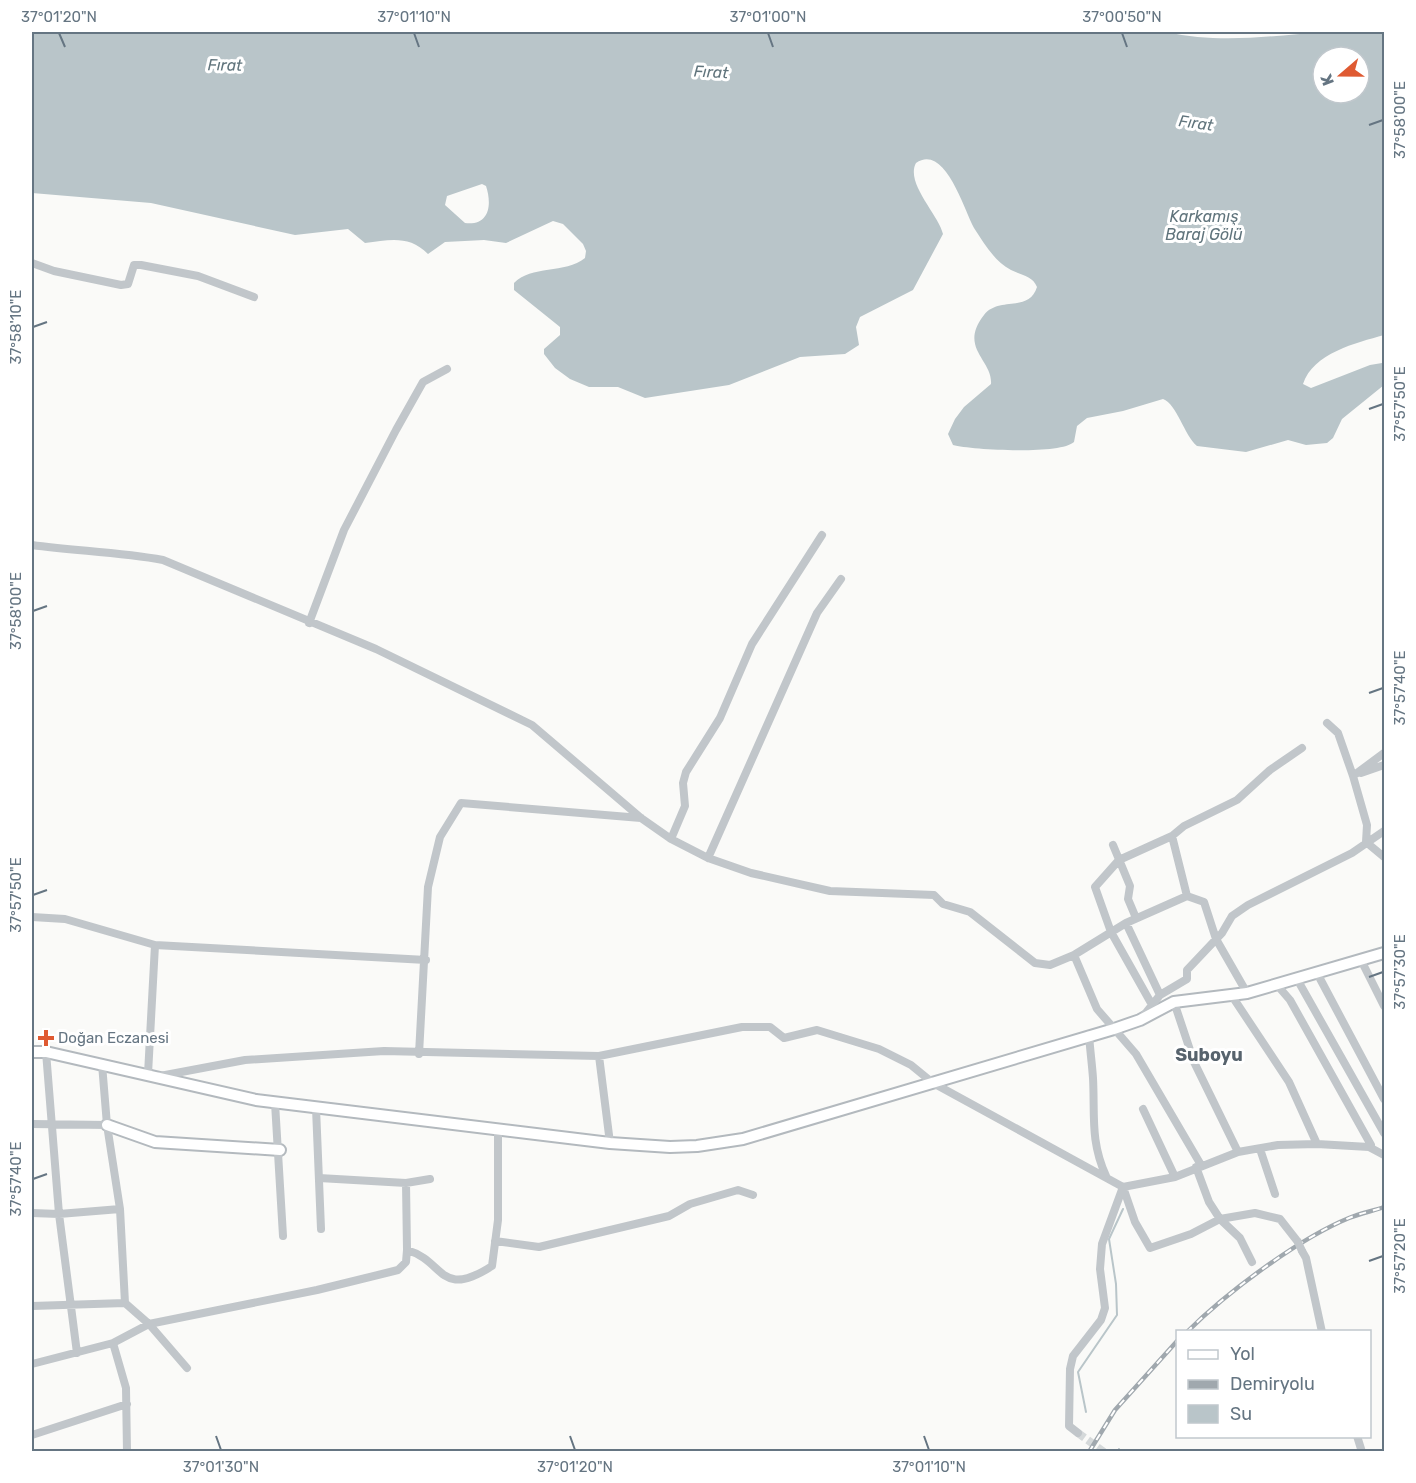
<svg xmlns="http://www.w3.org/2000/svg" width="1416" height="1483" font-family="Rubik,sans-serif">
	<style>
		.water { fill: #b9c5c9; fill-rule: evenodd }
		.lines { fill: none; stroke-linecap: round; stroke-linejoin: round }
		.stream { stroke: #b9c5c9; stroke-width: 2 }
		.street-tunnel { stroke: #d5d9da; stroke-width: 8; stroke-dasharray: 8 4; stroke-linecap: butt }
		.secondary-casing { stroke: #b3b9be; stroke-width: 14 }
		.street { stroke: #c1c6ca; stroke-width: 8 }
		.secondary { stroke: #fff; stroke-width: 10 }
		.rail-casing { stroke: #a0a8ae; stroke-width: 4.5 }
		.rail { stroke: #fff; stroke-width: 2; stroke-dasharray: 7; stroke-linecap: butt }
		.street-bridge { stroke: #c1c6ca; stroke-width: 8 }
		.ticks { fill: none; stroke: #657582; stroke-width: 2 }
		.poi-dot { fill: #df5a32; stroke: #fff; stroke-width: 2 }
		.labels { text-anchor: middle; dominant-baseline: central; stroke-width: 6; stroke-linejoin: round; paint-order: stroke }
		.poi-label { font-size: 15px; fill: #657582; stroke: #fff; text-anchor: start }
		.water-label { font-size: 16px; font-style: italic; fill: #60747c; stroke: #fff }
		.quarter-label { font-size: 18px; font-weight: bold; fill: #57636d; stroke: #fff }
		.neatline { fill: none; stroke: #657582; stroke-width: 2 }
		.ticks-label { font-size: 15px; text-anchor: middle; fill: #657582 }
	</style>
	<rect width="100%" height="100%" fill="#fafaf8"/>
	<path class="water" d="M32,32h1134c54,12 104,4 158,0 20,-2 40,-1 60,0v303c-28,8 -71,18 -81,49l8,4 59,-23 12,-2 2,2v20l-42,34 -9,19 -6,5 -21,2 -18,-5 -42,12 -49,-6c-13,-11 -20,-42 -34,-47l-40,12 -36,7 -10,8 -3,16c-14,13 -102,8 -121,3l-5,-11 7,-15 9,-12 27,-23c2,-24 -33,-36 -7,-69 15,-19 45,-2 53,-28 -4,-11 -16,-12 -26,-17 -17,-9 -27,-27 -37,-42 -10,-18 -29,-85 -58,-65 -11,20 23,52 27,71l-30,56 -53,27 -4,10 3,18 -14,9 -45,3 -71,28 -84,13 -27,-11h-29l-19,-8 -15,-11 -11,-14v-5l16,-14v-8l-46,-37v-7c17,-18 51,-9 71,-25l1,-7 -3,-7 -20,-20 -10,-3 -47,22 -22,-3 -39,2 -17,12c-19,-19 -38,-14 -63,-11l-17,-14 -53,6 -144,-32 -119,-10zM1323,57h36v36h-36zM482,184l4,2c6,18 4,40 -21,37l-20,-18 2,-9z"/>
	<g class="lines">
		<path class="stream" d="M1086,1412l-8,-40 39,-57 -1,-31 -7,-45 14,-30
			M1119,1449l1,3"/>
		<path class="street-tunnel" d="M1078,1433l26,19"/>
		<g class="secondary-casing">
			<path id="secondary" d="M32,1052h14l210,48 354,43 60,4 27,-1 46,-7 371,-110 26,-9 34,-18 73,-9 137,-40
				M107,1125l48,17 125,8"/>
		</g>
		<path class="street" d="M32,263l22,8 67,14 7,-1 6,-19h7l57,11 56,21
			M32,545c43,6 87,7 131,15l213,89 156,76 109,93 30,21 37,19 43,15 79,18 104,4 9,9 27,8 65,51 15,2 24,-10 52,-32 61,-27 17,6 12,37 31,54
			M309,623l35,-93 52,-100 27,-48 24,-13
			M1327,723l11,10 15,43 14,49 -1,17 18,15
			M1361,773l23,-8
			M1353,776l31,-23
			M1172,836l15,60
			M671,839l14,-33 -2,-23 3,-11 34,-54 32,-74 70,-109
			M1113,845l17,41 -2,13 8,19
			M708,858l109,-245 24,-34
			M32,917l33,2 90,26 271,15
			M1126,923l34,72
			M1074,955l23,54 39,45 65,111
			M1361,960l23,46
			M1317,973l67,126
			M1297,979l87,154
			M1277,985l13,15 81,145 -2,2
			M1232,996l57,86 28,62
			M1174,1002l20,60 44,90
			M1151,1003l-40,-71 -16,-45 24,-27 53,-24 12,-10 53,-26 33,-30 32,-22
			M1141,1019l19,-24 27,-16v-9l35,-37 10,-17 16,-11 104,-52 32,-22
			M1089,1035c1,14 3,29 4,43 2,37 -3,63 13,98
			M46,1052l13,162 18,139
			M419,1054l9,-167 12,-50 21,-34 180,15
			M599,1056l11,87
			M102,1064l5,61 13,84 5,94 24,21 38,44
			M148,1074l7,-129
			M160,1076l85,-16 139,-9 215,5 143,-29h28l14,11 33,-8 62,19 32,16 22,18 190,104 52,-10 63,-25 40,-7 39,-1 52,3 15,8
			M275,1103l8,133
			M316,1108l5,121
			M1143,1109l32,68
			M32,1124l75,1
			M1260,1149l15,45
			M1196,1167l13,35 11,17 20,19 12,24
			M319,1178l87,5 24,-4
			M406,1183l1,67c38,11 32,50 85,16l6,-46v-91
			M1123,1187l12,35 15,26 41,-14 29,-15 35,-6 25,6 18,23
			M32,1213l27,1 61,-5
			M495,1241l44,6 130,-31 21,-12 48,-14 15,5
			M1302,1251l4,7 16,74
			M32,1306l93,-3
			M113,1343l13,45 1,64
			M32,1364l81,-21 36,-19 168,-34 81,-20 8,-8 1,-12
			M1078,1433l-9,-7 1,-57 3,-13 28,-36 4,-12 -5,-39 2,-25 21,-57
			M32,1435l95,-31
			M1357,1436l5,16"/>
		<use href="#secondary" class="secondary"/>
		<g class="rail-casing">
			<path id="rail" d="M1187,1332c39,-39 111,-93 162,-114 12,-5 24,-7 35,-11
				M1089,1452l26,-42 63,-70"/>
		</g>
		<use href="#rail" class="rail"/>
		<path class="street-bridge" d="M1298,1242l4,9"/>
	</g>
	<path class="ticks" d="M59,33l6,14M414,33l5,14M768,33l5,14M1122,33l5,14M1369,125l14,-5M33,327l14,-5M1369,409l14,-5M33,611l14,-5M1369,693l14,-5M33,895l14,-5M1369,977l14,-5M33,1179l14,-5M1369,1261l14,-5M216,1436l5,14M570,1436l5,14M924,1436l5,14"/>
	<path class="poi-dot" d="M43 1029h6v6h6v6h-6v6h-6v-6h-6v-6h6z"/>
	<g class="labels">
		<g class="poi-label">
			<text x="58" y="1038">Doğan Eczanesi</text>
		</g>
		<g class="water-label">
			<text transform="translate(225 65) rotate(1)">Fırat</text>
			<text transform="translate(711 72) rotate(3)">Fırat</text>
			<text transform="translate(1196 123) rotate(8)">Fırat</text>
			<text x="1204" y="216">Karkamış<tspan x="1204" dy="18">Baraj Gölü</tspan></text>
		</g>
		<g class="quarter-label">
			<text x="1209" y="1055">Suboyu</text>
		</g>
	</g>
	<rect width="1416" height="1483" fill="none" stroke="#ffffff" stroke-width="66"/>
	<rect x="1176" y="1330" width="195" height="108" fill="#ffffff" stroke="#c1c8cd" stroke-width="1.5"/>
	<rect x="1188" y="1350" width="30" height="9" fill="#ffffff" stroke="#c1c8cd" stroke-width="1.5"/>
	<text x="1230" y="1360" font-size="18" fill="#657582">Yol</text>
	<rect x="1188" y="1380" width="30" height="9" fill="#a0a8ae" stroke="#c1c8cd" stroke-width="1.5"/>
	<text x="1230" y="1390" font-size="18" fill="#657582">Demiryolu</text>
	<rect x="1188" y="1405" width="30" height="18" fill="#b9c5c9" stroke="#c1c8cd" stroke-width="1.5"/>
	<text x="1230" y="1420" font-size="18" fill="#657582">Su</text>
	<g transform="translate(1341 75) rotate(250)"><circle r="28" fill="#ffffff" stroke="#c1c8cd" stroke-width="1.5"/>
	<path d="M0-4.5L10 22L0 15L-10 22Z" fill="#df5a32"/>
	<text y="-9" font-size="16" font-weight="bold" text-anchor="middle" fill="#657582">K</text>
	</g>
	<rect x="33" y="33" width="1350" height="1417" class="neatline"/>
	<g class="ticks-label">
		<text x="59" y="22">37°01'20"N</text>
		<text x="414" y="22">37°01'10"N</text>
		<text x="768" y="22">37°01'00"N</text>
		<text x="1122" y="22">37°00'50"N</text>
		<text transform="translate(1400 120) rotate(-90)" y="5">37°58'00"E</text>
		<text transform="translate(16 327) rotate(-90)" y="5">37°58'10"E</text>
		<text transform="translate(1400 404) rotate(-90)" y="5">37°57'50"E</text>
		<text transform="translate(16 611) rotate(-90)" y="5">37°58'00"E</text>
		<text transform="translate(1400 688) rotate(-90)" y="5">37°57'40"E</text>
		<text transform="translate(16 895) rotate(-90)" y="5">37°57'50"E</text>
		<text transform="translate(1400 972) rotate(-90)" y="5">37°57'30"E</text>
		<text transform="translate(16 1179) rotate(-90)" y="5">37°57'40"E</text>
		<text transform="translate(1400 1256) rotate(-90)" y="5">37°57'20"E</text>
		<text x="221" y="1472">37°01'30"N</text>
		<text x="575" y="1472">37°01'20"N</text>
		<text x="929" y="1472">37°01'10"N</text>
	</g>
</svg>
